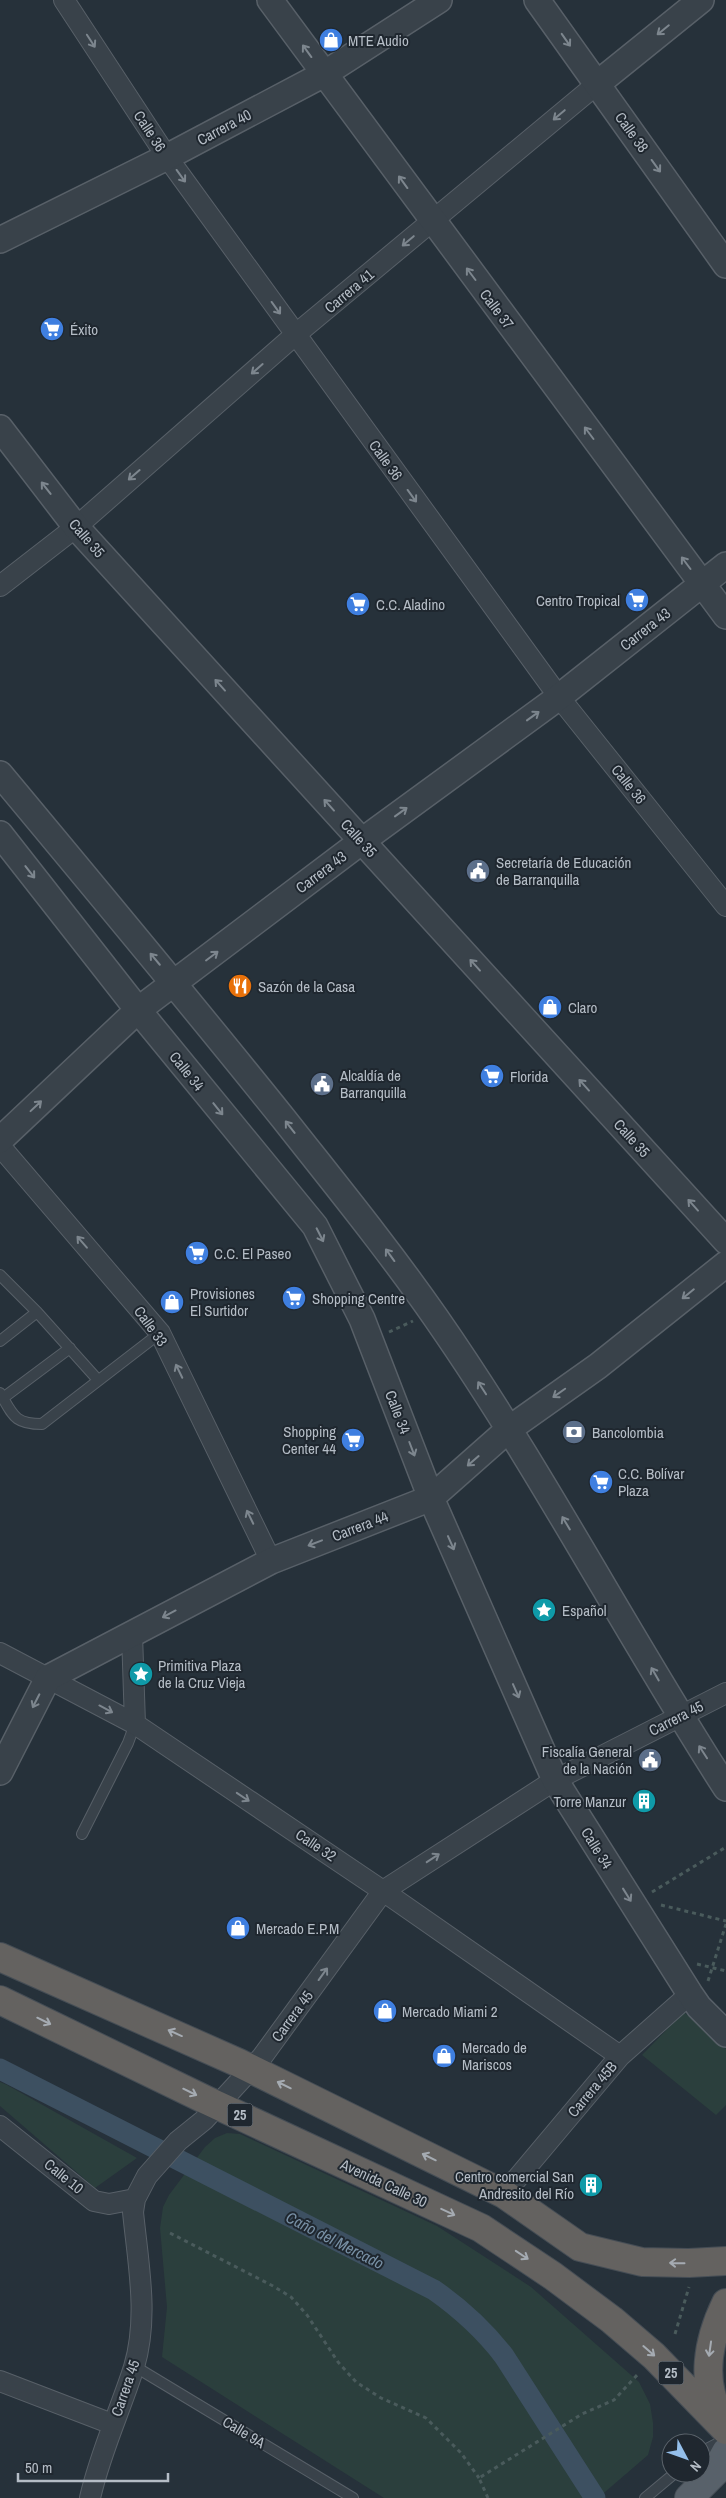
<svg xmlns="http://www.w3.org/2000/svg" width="726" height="2498" font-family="'Archivo Narrow',sans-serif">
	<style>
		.green { fill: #2b3f3d }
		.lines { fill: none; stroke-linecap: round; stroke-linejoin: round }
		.canal { stroke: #3d5061; stroke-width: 21 }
		.service-casing { stroke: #586068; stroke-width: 12 }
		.minor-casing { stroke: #586068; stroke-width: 22 }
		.tertiary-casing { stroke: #586068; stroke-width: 28 }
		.primary-casing { stroke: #464e56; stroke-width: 30 }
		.trunk-casing { stroke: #454d55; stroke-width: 30 }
		.path { stroke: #4a5b5c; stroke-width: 3; stroke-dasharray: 4 4; stroke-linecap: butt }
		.service { stroke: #39424a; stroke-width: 10 }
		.minor { stroke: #39424a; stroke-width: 20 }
		.tertiary { stroke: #39424a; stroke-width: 25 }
		.primary { stroke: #58616a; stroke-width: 28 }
		.trunk { stroke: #646260; stroke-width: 28 }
		.oneway { stroke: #7d868e }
		.oneway2 { stroke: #a5abb2 }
		.labels { text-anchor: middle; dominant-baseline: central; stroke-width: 4; stroke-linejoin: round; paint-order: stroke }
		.shield { fill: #1f272f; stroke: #889099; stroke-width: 1 }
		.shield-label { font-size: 14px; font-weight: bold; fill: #b5bdc6 }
		.poi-label { font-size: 15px; fill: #b5bdc6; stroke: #1f272f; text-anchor: start }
		.street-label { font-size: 15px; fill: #b5bdc6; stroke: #1f272f }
		.water-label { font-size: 16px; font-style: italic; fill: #7991a6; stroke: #1f272f }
	</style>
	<rect width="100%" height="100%" fill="#26313a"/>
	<path class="green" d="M684,2012l42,37v56l-10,10 -74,-60z
		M0,2082l7,3 130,73 -42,30 -95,-82z
		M227,2133l13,1 197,92 94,61 108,95 11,22 3,19v14l-5,18 -50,43h-214l-222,-141 5,-50 -7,-79 3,-21 6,-12 36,-48 10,-9z"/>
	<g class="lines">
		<path class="canal" d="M0,2069l434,221c27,19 50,40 70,66l91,142"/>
		<g class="service-casing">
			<path id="service" d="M0,1275l37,37
				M0,1341l37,-29 61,68
				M0,1393c13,22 14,31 42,31l118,-91
				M3,1398l67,-50
				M82,1834l46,-91 7,-19
				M134,2366l219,132
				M701,2452l25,-13
				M645,2498l30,-25"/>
		</g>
		<g class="minor-casing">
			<path id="minor" d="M64,0l103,157 392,540 167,209
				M0,586l76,-59 219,-192 302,-251
				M0,1146l160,187 111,228
				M132,1634l3,90
				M0,1653l135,71 248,167 237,165
				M0,2126l94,75 15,3 26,-5
				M504,2194l116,-138 70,-62
				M0,2381l112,43
				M90,2498c10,-45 30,-87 44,-131 15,-50 4,-104 -1,-155l2,-13 12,-23 31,-35 26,-21 58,-63 121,-166 172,-111 171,-87"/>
		</g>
		<g class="tertiary-casing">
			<path id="tertiary" d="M270,0l456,616
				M537,0l189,265
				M597,84l104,-84
				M0,240l167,-83 157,-83 115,-74
				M0,428l76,99 650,714
				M0,774c95,114 190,228 283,344 52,66 105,131 153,200 105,151 190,315 290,470
				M0,834l138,176 177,216 47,93 69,179 124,282 135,214 9,13 27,27
				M0,1140l138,-130 224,-169 197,-144 167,-132
				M0,1772l48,-94 223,-117 160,-63 78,-69 89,-63 128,-102"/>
		</g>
		<g class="primary-casing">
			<path id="primary" d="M689,2498l26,-26 11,-20"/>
		</g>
		<g class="trunk-casing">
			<path id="trunk" d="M0,1957l239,106 265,131 76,53 62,15 47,1 37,-2
				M0,2000l206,100 275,128 72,48 59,44 42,36 72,74
				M723,2421c-24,-37 -15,-81 3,-118"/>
		</g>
		<path class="path" d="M389,1332l24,-11
			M652,1892l74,-45
			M661,1905l65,16
			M697,1964l29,7
			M708,1981l18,-57
			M170,2233l103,53 18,11 16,18 31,47 18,20 25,16 45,20 35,35 18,25
			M675,2334l14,-47
			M488,2498l-9,-20 103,-64 32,-14 25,-27"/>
		<use href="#service" class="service"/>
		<use href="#minor" class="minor"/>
		<use href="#tertiary" class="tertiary"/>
		<use href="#primary" class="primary"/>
		<use href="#trunk" class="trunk"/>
	</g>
	<defs><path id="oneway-shaft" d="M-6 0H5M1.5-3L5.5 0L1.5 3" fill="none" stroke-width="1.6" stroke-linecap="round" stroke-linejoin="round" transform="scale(1.25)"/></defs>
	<g class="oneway">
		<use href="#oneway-shaft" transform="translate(663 30) rotate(141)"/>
		<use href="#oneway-shaft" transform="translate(566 40) rotate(55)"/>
		<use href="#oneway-shaft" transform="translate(91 41) rotate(57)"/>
		<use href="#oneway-shaft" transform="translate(307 51) rotate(-126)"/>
		<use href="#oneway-shaft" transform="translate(559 115) rotate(140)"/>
		<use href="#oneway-shaft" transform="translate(656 166) rotate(54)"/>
		<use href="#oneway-shaft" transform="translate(181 176) rotate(54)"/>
		<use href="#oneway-shaft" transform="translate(403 182) rotate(-126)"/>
		<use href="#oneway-shaft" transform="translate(408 241) rotate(140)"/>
		<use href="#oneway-shaft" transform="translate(471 274) rotate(-127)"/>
		<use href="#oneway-shaft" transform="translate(276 308) rotate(54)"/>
		<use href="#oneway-shaft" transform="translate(257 369) rotate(139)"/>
		<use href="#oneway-shaft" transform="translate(589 433) rotate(-127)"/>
		<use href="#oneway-shaft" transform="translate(134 475) rotate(139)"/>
		<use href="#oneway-shaft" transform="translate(46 488) rotate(-128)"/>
		<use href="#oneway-shaft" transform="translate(412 496) rotate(54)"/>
		<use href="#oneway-shaft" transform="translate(686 563) rotate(-127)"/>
		<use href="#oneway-shaft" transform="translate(220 685) rotate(-132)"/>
		<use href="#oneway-shaft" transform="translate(533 716) rotate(-36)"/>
		<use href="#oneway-shaft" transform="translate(329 805) rotate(-132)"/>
		<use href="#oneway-shaft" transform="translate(401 812) rotate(-36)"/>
		<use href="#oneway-shaft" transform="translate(30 872) rotate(52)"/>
		<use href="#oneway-shaft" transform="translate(212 956) rotate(-37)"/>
		<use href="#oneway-shaft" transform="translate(155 959) rotate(-130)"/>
		<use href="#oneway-shaft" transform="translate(475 965) rotate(-132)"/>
		<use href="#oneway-shaft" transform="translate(584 1085) rotate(-132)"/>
		<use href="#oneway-shaft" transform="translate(36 1106) rotate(-43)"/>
		<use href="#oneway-shaft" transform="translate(218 1109) rotate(51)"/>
		<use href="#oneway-shaft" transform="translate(290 1127) rotate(-128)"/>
		<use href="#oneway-shaft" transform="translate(693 1205) rotate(-132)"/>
		<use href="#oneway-shaft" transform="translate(320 1235) rotate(63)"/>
		<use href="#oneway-shaft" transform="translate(82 1242) rotate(-131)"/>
		<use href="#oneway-shaft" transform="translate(390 1255) rotate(-126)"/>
		<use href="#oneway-shaft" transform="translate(688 1294) rotate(141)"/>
		<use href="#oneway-shaft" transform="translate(179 1371) rotate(-116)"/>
		<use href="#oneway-shaft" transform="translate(482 1388) rotate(-123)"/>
		<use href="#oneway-shaft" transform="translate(559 1393) rotate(145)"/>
		<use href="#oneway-shaft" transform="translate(412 1449) rotate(69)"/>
		<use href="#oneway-shaft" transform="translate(473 1461) rotate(139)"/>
		<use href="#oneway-shaft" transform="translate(250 1517) rotate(-116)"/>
		<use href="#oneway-shaft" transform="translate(566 1523) rotate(-121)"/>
		<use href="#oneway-shaft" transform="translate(315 1543) rotate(159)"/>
		<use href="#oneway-shaft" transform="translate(451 1543) rotate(66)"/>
		<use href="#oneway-shaft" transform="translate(169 1614) rotate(152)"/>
		<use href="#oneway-shaft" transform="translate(655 1674) rotate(-120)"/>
		<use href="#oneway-shaft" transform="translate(516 1691) rotate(66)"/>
		<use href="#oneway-shaft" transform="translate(36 1701) rotate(117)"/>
		<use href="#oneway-shaft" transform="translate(106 1709) rotate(28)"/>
		<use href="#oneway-shaft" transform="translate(703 1752) rotate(-123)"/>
		<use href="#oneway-shaft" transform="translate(243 1797) rotate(34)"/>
		<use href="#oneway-shaft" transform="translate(433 1858) rotate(-33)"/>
		<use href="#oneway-shaft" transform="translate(627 1895) rotate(58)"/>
		<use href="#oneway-shaft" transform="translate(323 1974) rotate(-54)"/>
	</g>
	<g class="oneway2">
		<use href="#oneway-shaft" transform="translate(44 2021) rotate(26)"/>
		<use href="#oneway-shaft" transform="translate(175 2033) rotate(-156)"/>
		<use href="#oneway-shaft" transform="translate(284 2085) rotate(-154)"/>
		<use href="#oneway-shaft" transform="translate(190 2092) rotate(26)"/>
		<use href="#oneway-shaft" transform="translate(429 2157) rotate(-154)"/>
		<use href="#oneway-shaft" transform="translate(448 2212) rotate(25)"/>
		<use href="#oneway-shaft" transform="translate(522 2255) rotate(34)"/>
		<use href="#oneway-shaft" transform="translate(677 2263) rotate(-179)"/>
		<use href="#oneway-shaft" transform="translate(710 2349) rotate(98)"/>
		<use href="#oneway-shaft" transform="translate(649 2351) rotate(41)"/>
	</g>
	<defs>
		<g id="shop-disc" transform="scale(1.25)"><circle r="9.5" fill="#3f7fe0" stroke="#1f272f"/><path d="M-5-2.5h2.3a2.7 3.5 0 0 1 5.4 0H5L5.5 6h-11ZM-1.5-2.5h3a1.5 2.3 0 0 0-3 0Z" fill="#fff"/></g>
		<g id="supermarket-disc" transform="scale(1.25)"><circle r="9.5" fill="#3f7fe0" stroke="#1f272f"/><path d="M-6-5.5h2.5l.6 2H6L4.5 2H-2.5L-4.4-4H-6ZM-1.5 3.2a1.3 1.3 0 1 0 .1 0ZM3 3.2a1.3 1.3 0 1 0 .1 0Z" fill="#fff"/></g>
		<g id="civic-disc" transform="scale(1.25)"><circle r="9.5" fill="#5c6f8a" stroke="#1f272f"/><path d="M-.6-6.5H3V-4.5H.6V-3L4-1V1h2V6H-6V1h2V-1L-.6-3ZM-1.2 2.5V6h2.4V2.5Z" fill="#fff"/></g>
		<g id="restaurant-disc" transform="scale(1.25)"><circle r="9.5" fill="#e8710a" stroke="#1f272f"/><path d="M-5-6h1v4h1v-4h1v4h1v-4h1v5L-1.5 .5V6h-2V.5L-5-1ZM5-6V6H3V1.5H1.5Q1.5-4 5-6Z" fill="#fff"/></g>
		<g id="bank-disc" transform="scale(1.25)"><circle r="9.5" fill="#5c6f8a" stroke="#1f272f"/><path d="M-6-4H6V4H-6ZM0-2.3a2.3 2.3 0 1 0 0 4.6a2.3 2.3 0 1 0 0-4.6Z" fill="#fff"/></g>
		<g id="sight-disc" transform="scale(1.25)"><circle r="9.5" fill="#0f9aa8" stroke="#1f272f"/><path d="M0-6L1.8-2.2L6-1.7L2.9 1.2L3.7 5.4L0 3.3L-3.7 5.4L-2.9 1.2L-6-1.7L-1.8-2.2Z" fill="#fff"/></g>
		<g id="building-disc" transform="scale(1.25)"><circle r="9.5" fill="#0f9aa8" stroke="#1f272f"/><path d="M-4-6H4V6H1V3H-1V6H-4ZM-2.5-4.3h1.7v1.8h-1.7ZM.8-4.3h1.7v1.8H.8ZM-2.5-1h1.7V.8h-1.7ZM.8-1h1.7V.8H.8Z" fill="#fff"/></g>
	</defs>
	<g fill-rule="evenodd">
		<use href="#shop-disc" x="331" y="40"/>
		<use href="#supermarket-disc" x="52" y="329"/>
		<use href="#supermarket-disc" x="637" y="600"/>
		<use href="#supermarket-disc" x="358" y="604"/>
		<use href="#civic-disc" x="478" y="871"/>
		<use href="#restaurant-disc" x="240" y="986"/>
		<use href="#shop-disc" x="550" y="1007"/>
		<use href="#supermarket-disc" x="492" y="1076"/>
		<use href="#civic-disc" x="322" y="1084"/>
		<use href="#supermarket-disc" x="197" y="1253"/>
		<use href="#supermarket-disc" x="294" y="1298"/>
		<use href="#shop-disc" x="172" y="1302"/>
		<use href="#bank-disc" x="574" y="1432"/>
		<use href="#supermarket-disc" x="353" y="1440"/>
		<use href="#supermarket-disc" x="601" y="1482"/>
		<use href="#sight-disc" x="544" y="1610"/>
		<use href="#sight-disc" x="141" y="1674"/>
		<use href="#civic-disc" x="650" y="1760"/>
		<use href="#building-disc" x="644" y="1801"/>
		<use href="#shop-disc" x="238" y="1928"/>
		<use href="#shop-disc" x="385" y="2011"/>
		<use href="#shop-disc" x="444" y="2056"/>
		<use href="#building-disc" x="591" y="2185"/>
	</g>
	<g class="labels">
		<g class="shield">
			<rect x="227.5" y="2103.5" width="25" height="23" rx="4"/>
			<rect x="658.5" y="2361.5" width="25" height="23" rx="4"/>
		</g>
		<g class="shield-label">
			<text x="240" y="2115">25</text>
			<text x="671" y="2373">25</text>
		</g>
		<g class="poi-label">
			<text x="348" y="40">MTE Audio</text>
			<text x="70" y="329">Éxito</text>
			<text x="620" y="600" text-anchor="end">Centro Tropical</text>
			<text x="376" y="604">C.C. Aladino</text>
			<text x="496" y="862">Secretaría de Educación<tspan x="496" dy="17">de Barranquilla</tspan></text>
			<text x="258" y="986">Sazón de la Casa</text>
			<text x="568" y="1007">Claro</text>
			<text x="340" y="1075">Alcaldía de<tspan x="340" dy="17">Barranquilla</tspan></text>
			<text x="510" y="1076">Florida</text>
			<text x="214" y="1253">C.C. El Paseo</text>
			<text x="190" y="1293">Provisiones<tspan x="190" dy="17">El Surtidor</tspan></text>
			<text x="312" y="1298">Shopping Centre</text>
			<text x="336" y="1431" text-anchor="end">Shopping<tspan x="336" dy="17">Center 44</tspan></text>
			<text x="592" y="1432">Bancolombia</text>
			<text x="618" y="1473">C.C. Bolívar<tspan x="618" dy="17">Plaza</tspan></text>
			<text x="562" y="1610">Español</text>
			<text x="158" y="1665">Primitiva Plaza<tspan x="158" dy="17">de la Cruz Vieja</tspan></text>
			<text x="632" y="1751" text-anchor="end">Fiscalía General<tspan x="632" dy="17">de la Nación</tspan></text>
			<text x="626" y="1801" text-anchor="end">Torre Manzur</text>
			<text x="256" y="1928">Mercado E.P.M</text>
			<text x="402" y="2011">Mercado Miami 2</text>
			<text x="462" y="2047">Mercado de<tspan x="462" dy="17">Mariscos</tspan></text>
			<text x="574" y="2176" text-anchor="end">Centro comercial San<tspan x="574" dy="17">Andresito del Río</tspan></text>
		</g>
		<g class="street-label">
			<text transform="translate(224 127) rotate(-28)">Carrera 40</text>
			<text transform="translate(150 131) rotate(57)">Calle 36</text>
			<text transform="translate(632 132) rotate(54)">Calle 38</text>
			<text transform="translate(349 291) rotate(-40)">Carrera 41</text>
			<text transform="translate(497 309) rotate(53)">Calle 37</text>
			<text transform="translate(386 460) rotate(54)">Calle 36</text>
			<text transform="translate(87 538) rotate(49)">Calle 35</text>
			<text transform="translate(645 629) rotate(-38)">Carrera 43</text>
			<text transform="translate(629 784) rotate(51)">Calle 36</text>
			<text transform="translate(359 838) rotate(48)">Calle 35</text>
			<text transform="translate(321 872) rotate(-37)">Carrera 43</text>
			<text transform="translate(187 1071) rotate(51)">Calle 34</text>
			<text transform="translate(632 1138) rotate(48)">Calle 35</text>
			<text transform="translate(151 1326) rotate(54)">Calle 33</text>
			<text transform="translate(398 1412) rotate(69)">Calle 34</text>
			<text transform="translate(360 1526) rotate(-21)">Carrera 44</text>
			<text transform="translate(676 1718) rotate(-27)">Carrera 45</text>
			<text transform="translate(316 1845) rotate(34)">Calle 32</text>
			<text transform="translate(597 1848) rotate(58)">Calle 34</text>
			<text transform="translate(292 2016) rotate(-54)">Carrera 45</text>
			<text transform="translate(592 2089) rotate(-50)">Carrera 45B</text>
			<text transform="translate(64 2176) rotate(39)">Calle 10</text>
			<text transform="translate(384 2183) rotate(25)">Avenida Calle 30</text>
			<text transform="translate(125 2388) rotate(-71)">Carrera 45</text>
			<text transform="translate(244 2432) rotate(31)">Calle 9A</text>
		</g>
		<g class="water-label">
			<text transform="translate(335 2240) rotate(27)">Caño del Mercado</text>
		</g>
	</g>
	<g transform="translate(686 2458) rotate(131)"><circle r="24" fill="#1f272f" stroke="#5b636b"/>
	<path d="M0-4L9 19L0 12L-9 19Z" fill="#94bfeb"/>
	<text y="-8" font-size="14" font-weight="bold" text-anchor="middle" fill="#b5bdc6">N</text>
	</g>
	<path d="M18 2473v8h150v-8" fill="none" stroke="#b5bdc6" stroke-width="2.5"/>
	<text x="25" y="2473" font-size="15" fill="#b5bdc6" stroke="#1f272f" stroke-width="4" paint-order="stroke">50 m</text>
</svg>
